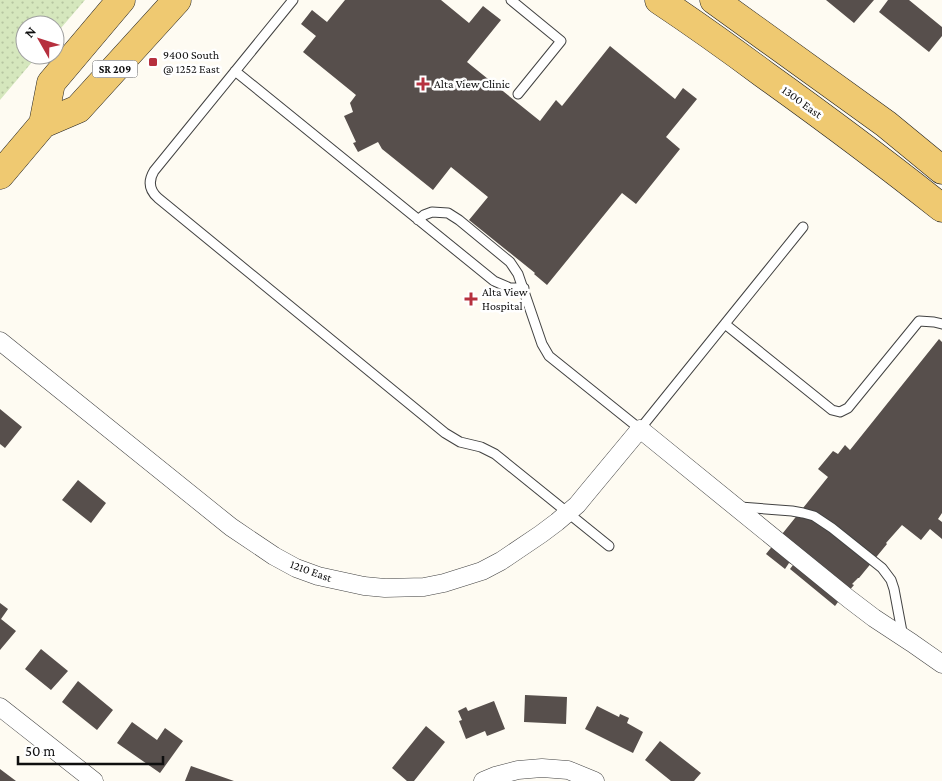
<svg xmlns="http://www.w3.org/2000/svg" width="942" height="781" font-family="'Crimson Pro',serif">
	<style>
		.park { fill: url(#park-dots) }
		.building { fill: #574f4c }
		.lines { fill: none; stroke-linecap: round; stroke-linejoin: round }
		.lane-casing { stroke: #424242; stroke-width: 11 }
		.street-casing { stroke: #424242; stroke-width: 19 }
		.primary-casing { stroke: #202020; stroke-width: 29 }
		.lane { stroke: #fff; stroke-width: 9 }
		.street { stroke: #fff; stroke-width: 18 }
		.primary { stroke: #efc971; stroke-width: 28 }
		.poi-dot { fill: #b6303e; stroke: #fff; stroke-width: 2 }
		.labels { text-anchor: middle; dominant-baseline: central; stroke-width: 5; stroke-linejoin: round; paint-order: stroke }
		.shield { fill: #fff; stroke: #575757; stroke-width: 1 }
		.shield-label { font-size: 11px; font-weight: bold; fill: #0f0f0f }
		.poi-label { font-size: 12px; fill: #0f0f0f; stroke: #fff; text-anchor: start }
		.street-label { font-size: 12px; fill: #0f0f0f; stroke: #fff }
	</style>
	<defs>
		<pattern id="park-dots" width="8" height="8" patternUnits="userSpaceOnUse" patternTransform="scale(1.25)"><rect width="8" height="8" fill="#d5e7bd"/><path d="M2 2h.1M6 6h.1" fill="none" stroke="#b6c5a1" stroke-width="1.8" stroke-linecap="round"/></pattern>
	</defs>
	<rect width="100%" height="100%" fill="#fefbf2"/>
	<path class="park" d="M0,0h85l-30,35v-10h-30v30h13l-38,45z"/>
	<path class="building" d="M345,0h96l28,23 14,-17 18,14 -34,42 73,59 16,-21 6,6 48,-60 65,53 8,-11 14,11 -31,38 14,12 -44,55 -14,-11 -75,92 -13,-11 1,-1 -66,-53 19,-23 -37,-30 -18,23 -51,-41 -4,-7 -20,10 -5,-9 3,-1 -12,-26 9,-4 -3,-9 6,-8 -53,-43 13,-16 -15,-12 11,-14 15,12z
		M826,0h48l-20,23z
		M888,0h21l33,27v9l-13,16 -50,-40z
		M939,339l3,3v171l-4,6 4,3v17l-12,-10 -9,11 -19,-15 -16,18 1,1 -28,34h-1l-6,6 2,1 -12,14 -1,-1 -6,8 -45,-37 3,-4 -4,-2 -4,6 -19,-15 62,-77 -10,-8 15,-18 5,3 7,-9 5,5z
		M0,409l22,18 -17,21 -5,-4z
		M78,480l28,23 -15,20 -29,-23z
		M0,603l8,6 -7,10 15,12 -16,19z
		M41,649l27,22 -17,19 -26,-21z
		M78,681l35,29 -16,20 -35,-28z
		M525,695l42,2 -1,27 -42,-2z
		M494,701l11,28 -18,7 -2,-5 -19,8 -7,-18 3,-1 -4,-9 8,-4 2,4z
		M597,706l22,11 1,-3 9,4 -2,5 16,9 -10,21 -48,-24z
		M132,722l25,18 8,-12 18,13 -23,32 -43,-30z
		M426,726l19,16 -31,39h-7l-15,-13z
		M660,741l41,32 -7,8h-23l-26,-21z
		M191,766l43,15h-49z
		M0,769l16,12h-16z"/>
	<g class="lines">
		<g class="lane-casing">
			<path id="lane" d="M293,0l-139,171c-6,10 -5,19 4,27l287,235 15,9 21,5 14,7 114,92
				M511,0l50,41 -43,53
				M235,71l259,210 16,7h14
				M418,220l6,-5 8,-3 16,1 11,7 51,42 8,12 24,70 7,12 91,73 163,-202
				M725,324l107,86 8,2 8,-4 71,-87 15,1 8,2
				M740,507l52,4 11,2 11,3 18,12 50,40 9,12 3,9 9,48"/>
		</g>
		<g class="street-casing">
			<path id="street" d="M0,341l231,186 43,29 22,12 22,8 46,10 21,2 39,-1 20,-4 38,-12 19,-10 40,-27 16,-12 20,-17 9,-11 54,-65 209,170 25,19 38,25 30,21
				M0,707l94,74
				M483,781l12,-5 23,-6 24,-2 26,2 27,11"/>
		</g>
		<g class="primary-casing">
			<path id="primary" d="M659,0c36,24 71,49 106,75 60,43 119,87 177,133
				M714,0l172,124 56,46
				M43,124l8,-41 70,-83
				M0,175l43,-51 35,-15 99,-109"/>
		</g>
		<use href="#lane" class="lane"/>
		<use href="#street" class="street"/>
		<use href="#primary" class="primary"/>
	</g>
	<g class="poi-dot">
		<rect x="148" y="57" width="10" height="10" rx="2.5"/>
		<path d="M420.5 76.5h5v5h5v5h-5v5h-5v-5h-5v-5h5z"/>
		<path d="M468.5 291.5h5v5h5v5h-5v5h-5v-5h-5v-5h5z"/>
	</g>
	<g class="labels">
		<rect class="shield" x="92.5" y="60.5" width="45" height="17" rx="4"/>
		<g class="shield-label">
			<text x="115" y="69">SR 209</text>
		</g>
		<g class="poi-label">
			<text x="163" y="55">9400 South<tspan x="163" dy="14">@ 1252 East</tspan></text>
			<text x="434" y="84">Alta View Clinic</text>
			<text x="482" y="292">Alta View<tspan x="482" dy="14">Hospital</tspan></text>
		</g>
		<g class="street-label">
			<text transform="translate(802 102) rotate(36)">1300 East</text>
			<text transform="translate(311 571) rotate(20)">1210 East</text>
		</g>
	</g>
	<g transform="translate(40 40) rotate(309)"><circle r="24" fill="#ffffff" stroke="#9f9f9f"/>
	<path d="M0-4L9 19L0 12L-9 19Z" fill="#b6303e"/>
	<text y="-8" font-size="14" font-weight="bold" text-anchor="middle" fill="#0f0f0f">N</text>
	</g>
	<path d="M18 756v8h145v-8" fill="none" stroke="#0f0f0f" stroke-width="2.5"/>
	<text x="25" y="756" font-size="15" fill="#0f0f0f" stroke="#ffffff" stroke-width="4" paint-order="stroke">50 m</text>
</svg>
